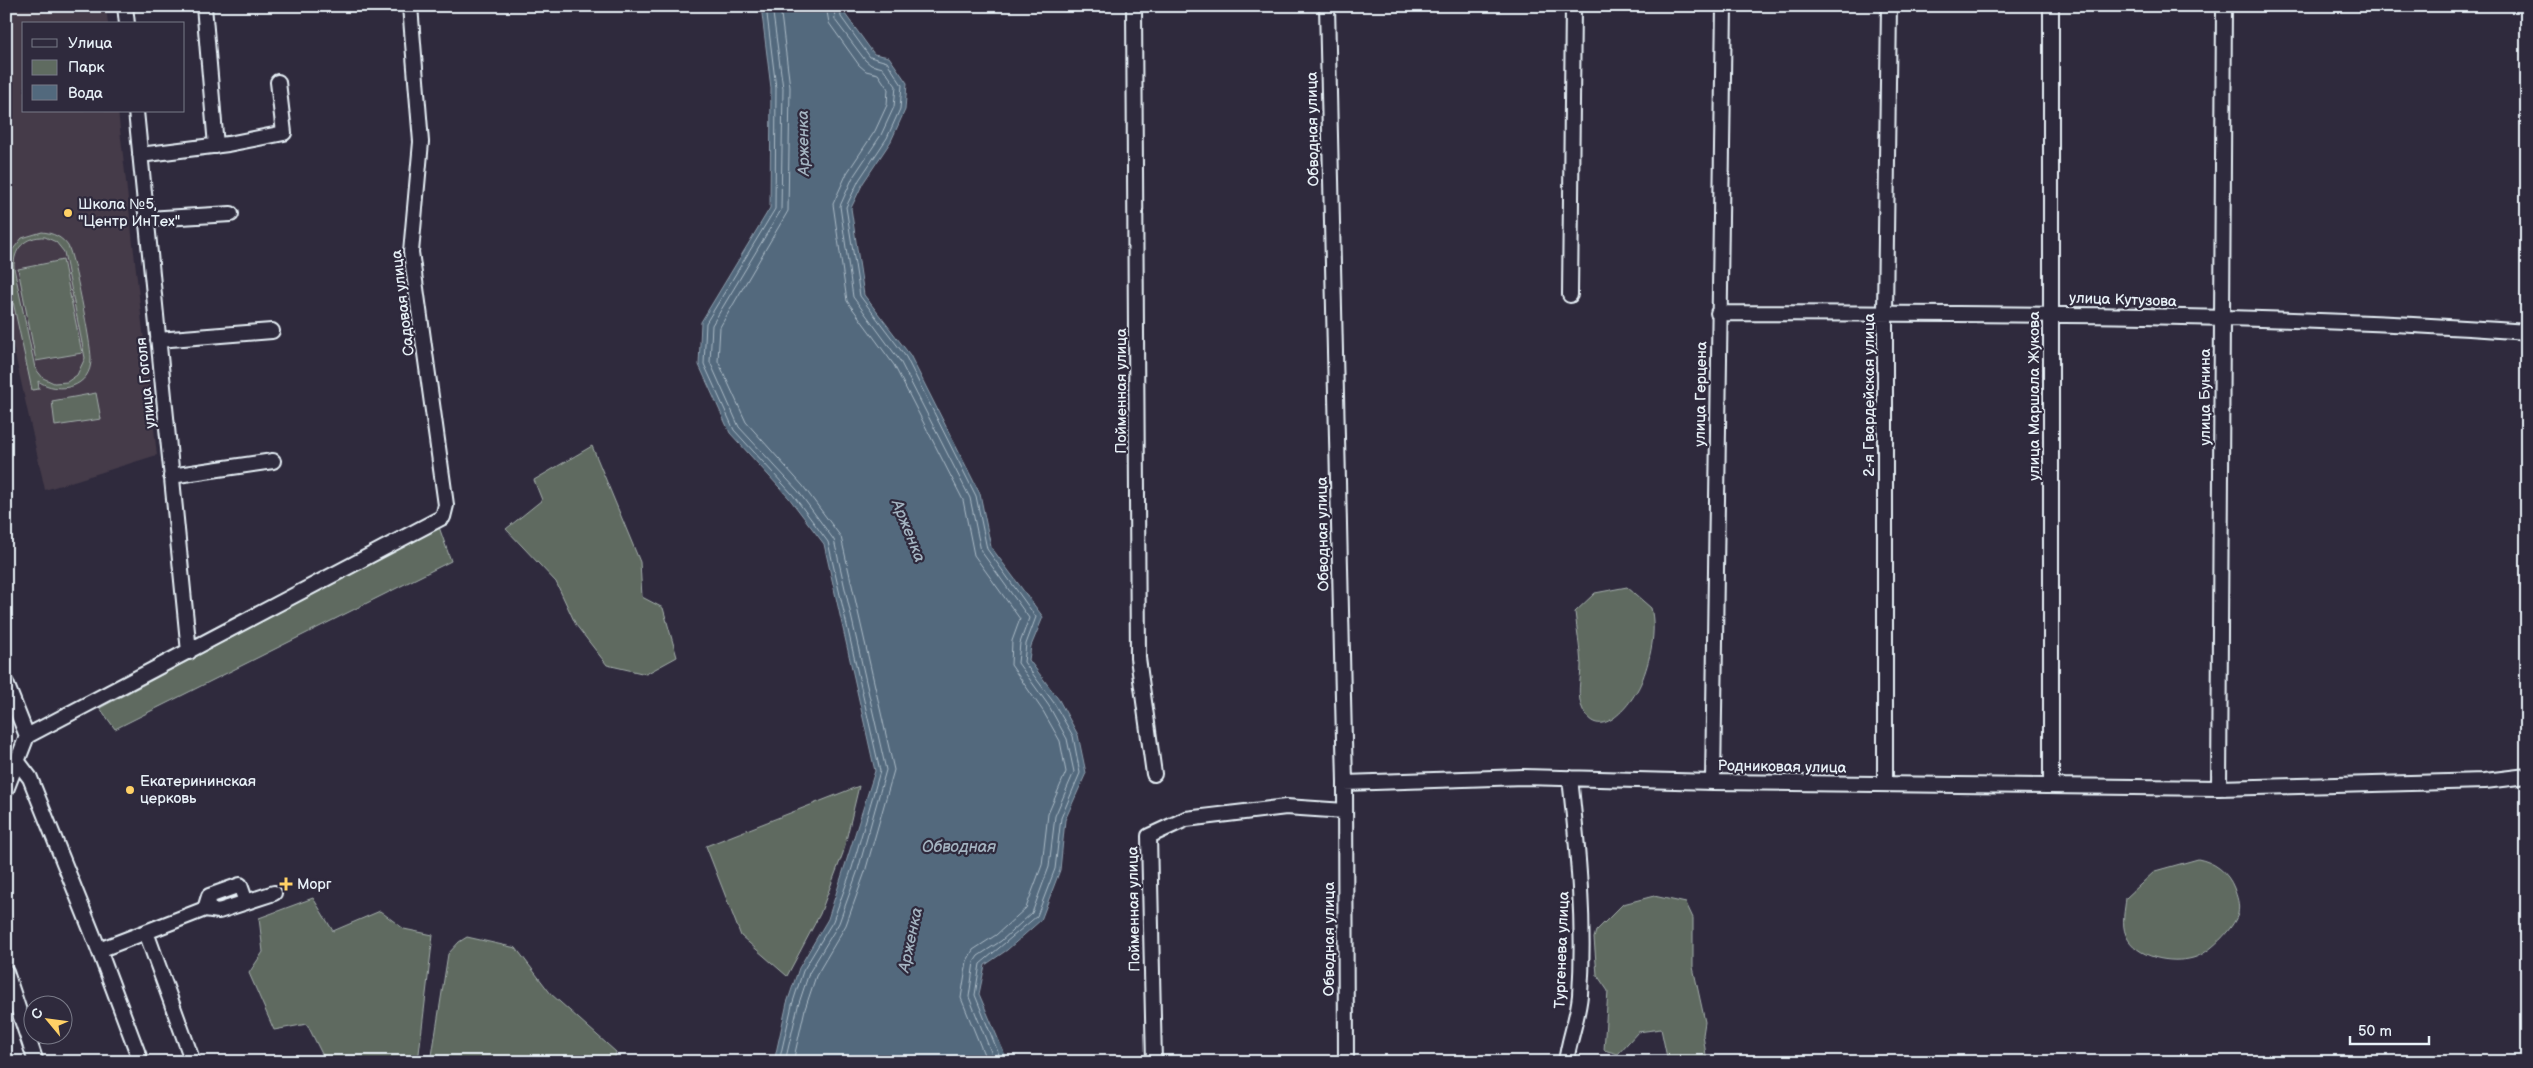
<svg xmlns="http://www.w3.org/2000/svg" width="2533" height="1068" font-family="'Balsamiq Sans',sans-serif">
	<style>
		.built { fill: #443a48 }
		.green { fill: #5f6b60; stroke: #a4aeac; fill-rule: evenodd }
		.water { fill: #52697d; stroke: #8e9fae }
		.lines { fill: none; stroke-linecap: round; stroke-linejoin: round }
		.shore { stroke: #acbbc7; stroke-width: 1 }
		.minor-casing { stroke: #e8f1f8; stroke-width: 18 }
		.minor { stroke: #2f2a3d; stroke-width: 14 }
		.poi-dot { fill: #ffd166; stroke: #2f2a3d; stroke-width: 2 }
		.labels { text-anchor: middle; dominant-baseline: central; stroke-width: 4.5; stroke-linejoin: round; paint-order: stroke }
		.street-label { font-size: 15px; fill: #e8f1f8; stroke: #2f2a3d }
		.poi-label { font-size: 15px; fill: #e8f1f8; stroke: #2f2a3d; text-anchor: start }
		.water-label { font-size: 16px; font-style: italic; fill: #a4b4c1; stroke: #2f2a3d }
	</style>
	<rect width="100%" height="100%" fill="#2f2a3d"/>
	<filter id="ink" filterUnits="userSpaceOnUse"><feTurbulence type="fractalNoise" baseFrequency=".02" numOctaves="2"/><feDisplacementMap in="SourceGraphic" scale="10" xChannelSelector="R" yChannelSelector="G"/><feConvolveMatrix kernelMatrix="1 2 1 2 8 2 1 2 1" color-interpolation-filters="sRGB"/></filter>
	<g filter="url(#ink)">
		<path class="built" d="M6,6h100l2,18h-84v87h94l39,344 -112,35 -39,-176z"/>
		<path class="green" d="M42,232c11,1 20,5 26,14 6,10 23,98 23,112 1,30 -33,37 -53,23l1,8 -7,1 -26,-121v-33l4,17 12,-15zM45,237l11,5 8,10 21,106 -8,17 -10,7 -13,1 -11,-5 -8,-10 -21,-100c-1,-19 11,-32 31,-31z
			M63,260l19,93 -46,8 -18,-92z
			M96,393l5,26 -46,7 -3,-25z
			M592,446l48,116 2,35 21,11 14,49 -31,17 -39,-9 -31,-40 -20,-43 -50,-53 36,-29 -8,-20z
			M439,527l12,34 -336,168 -15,-21z
			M1627,587l24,21c6,23 -1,53 -10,75 -8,19 -41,62 -58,27 -7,-14 -2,-30 -2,-45 -1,-17 -4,-35 -6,-53l20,-19z
			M859,786l-16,67 -23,61 -33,62 -46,-40 -35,-90z
			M2198,859c16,3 30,13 36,29 3,9 6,16 4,26 -5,15 -29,40 -45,44 -21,6 -58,0 -67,-23 -5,-11 -1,-26 0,-37l29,-27z
			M1654,896l32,7 7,15v49l12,55 -2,13 4,27h-39l-7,-33 -23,3 -20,22 -14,-4 4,-59 -11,-16 -3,-37 2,-7 27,-27z
			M313,898l20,33 47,-20 24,18 29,6 -15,127h-92l-19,-38 -33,6 -25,-57 14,-21 -4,-34z
			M467,937l49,11 35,46 65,58 -2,10h-183l17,-108 11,-12z"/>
		<path class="water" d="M761,6h84v8l29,40 15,3 18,26 -2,27 -14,31 -28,42 -12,25 13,87 46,60 70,139 11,53 52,70 -12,29 -2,14 30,40 19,35 8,38 -21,47 -5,50 -19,50 -34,30 -22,15 -6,29 29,68h-234l13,-59 12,-35 29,-49 47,-148 -51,-227 -35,-46 -59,-65 -31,-68 2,-43 69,-114 1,-120z"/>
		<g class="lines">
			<path class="shore" d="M766,6l10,82 -1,121 -69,114 -2,41 30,66 59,65 35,47 52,229 -28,97 -19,53 -30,50 -11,34 -13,57
				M772,6l11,82 -2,122 -69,115 -2,37 29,65 59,64 36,49 52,230 -28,100 -19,53 -30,50 -11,33 -13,56
				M780,6l10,81 -2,124 -68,116 -2,34 28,61 57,64 38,51 53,233 -29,102 -19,53 -30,51 -11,33 -12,53
				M826,6l3,17 30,42 7,6 12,3 10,15 -1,16 -12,26 -28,42 -14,31 14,97 47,64 69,135 11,55 46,64 -8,22 -1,24 32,46 17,30 6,31 -18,42 -6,51 -16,43 -30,27 -23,15 -6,11 -6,37 26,64
				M834,6l1,14 30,40 6,5 12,3 13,18 -2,21 -13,28 -28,42 -13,29 13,91 47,64 70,137 11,53 48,67 -9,25 -2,20 31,43 18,33 7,33 -19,44 -6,51 -17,46 -31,28 -23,15 -4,6 -5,35 26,65
				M840,6l1,11 29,40 17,5 15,23 -2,24 -13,29 -28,42 -13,27 14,89 46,61 70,139 11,53 49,68 -10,27 -2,18 30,41 19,33 7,37 -19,45 -6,51 -18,47 -57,48 -5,31 27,67"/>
			<g class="minor-casing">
				<path id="minor" d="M125,6l2,18
					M204,6l12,140
					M1134,6l4,652 16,116
					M1327,6l18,777 1,279
					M136,111l53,541
					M140,155l88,-11 56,-11 -6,-51
					M147,219l84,-5
					M1570,295l3,-289
					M1718,313c270,1 540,0 809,19
					M158,340l114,-9
					M171,476l102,-15
					M6,683l21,53 -21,54
					M27,736l416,-219 3,-12 -35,-253 10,-110 -11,-136
					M18,762l12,16 69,172
					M1713,782l11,-776
					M1345,783l178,-6 190,5 506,6 266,-7 42,-5
					M1885,784v-471l4,-307
					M2051,786v-780
					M2219,788l5,-782
					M205,909l4,-13 31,-11 6,17
					M146,932l59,-23 14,2 55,-18
					M6,972l30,90
					M141,1062l-42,-112 47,-18 47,130
					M1154,1062l-5,-226 37,-17 100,-12 59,4
					M1566,1062c3,-23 12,-44 14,-67 5,-73 -2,-144 -10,-217"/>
			</g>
			<use href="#minor" class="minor"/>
		</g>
	</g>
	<g class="poi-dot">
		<circle cx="68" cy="213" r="5"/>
		<circle cx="130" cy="790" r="5"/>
		<path d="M283.5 876.5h5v5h5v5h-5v5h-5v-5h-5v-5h5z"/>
	</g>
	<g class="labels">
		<g class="street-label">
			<text transform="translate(1313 129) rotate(-91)">Обводная улица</text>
			<text transform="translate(2123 300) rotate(2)">улица Кутузова</text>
			<text transform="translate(403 303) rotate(-97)">Садовая улица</text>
			<text transform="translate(146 383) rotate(-96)">улица Гоголя</text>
			<text transform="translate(1121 391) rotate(-90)">Пойменная улица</text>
			<text transform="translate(1701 394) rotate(-89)">улица Герцена</text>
			<text transform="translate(1869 395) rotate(-90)">2-я Гвардейская улица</text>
			<text transform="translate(2034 396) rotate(-90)">улица Маршала Жукова</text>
			<text transform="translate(2205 397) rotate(-90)">улица Бунина</text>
			<text transform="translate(1323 534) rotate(-91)">Обводная улица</text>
			<text transform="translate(1782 767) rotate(1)">Родниковая улица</text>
			<text transform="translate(1134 909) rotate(-91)">Пойменная улица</text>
			<text transform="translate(1329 939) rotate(-90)">Обводная улица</text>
			<text transform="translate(1562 950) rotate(-88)">Тургенева улица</text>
		</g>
		<g class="poi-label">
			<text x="78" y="204">Школа №5,<tspan x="78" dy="17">"Центр ИнТех"</tspan></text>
			<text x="140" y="781">Екатерининская<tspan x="140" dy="17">церковь</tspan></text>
			<text x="297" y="884">Морг</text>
		</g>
		<g class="water-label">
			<text transform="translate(804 143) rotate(-91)">Арженка</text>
			<text transform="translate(908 531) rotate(68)">Арженка</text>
			<text x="959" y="847">Обводная</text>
			<text transform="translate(911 940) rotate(-78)">Арженка</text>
		</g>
	</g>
	<rect width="2533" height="1068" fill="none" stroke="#2f2a3d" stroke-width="25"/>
	<rect x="12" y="12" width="2508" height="1043" fill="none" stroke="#e8f1f8" stroke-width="2" filter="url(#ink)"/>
	<rect x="22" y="22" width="162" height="90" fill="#2f2a3d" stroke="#797a88"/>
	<rect x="32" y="39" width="25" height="8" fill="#2f2a3d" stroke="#797a88"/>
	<text x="68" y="48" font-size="15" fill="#e8f1f8">Улица</text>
	<rect x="32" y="60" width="25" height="15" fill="#5f6b60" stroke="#797a88"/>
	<text x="68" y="72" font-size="15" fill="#e8f1f8">Парк</text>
	<rect x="32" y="85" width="25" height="15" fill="#52697d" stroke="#797a88"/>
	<text x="68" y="98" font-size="15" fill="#e8f1f8">Вода</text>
	<g transform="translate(48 1020) rotate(299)"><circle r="24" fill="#2f2a3d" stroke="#797a88"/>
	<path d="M0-4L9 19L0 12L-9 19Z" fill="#ffd166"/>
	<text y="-8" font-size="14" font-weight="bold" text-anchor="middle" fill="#e8f1f8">С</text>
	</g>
	<path d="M2350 1036v8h79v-8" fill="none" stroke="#e8f1f8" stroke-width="2.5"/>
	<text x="2358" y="1036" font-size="15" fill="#e8f1f8" stroke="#2f2a3d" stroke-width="4" paint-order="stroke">50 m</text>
</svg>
